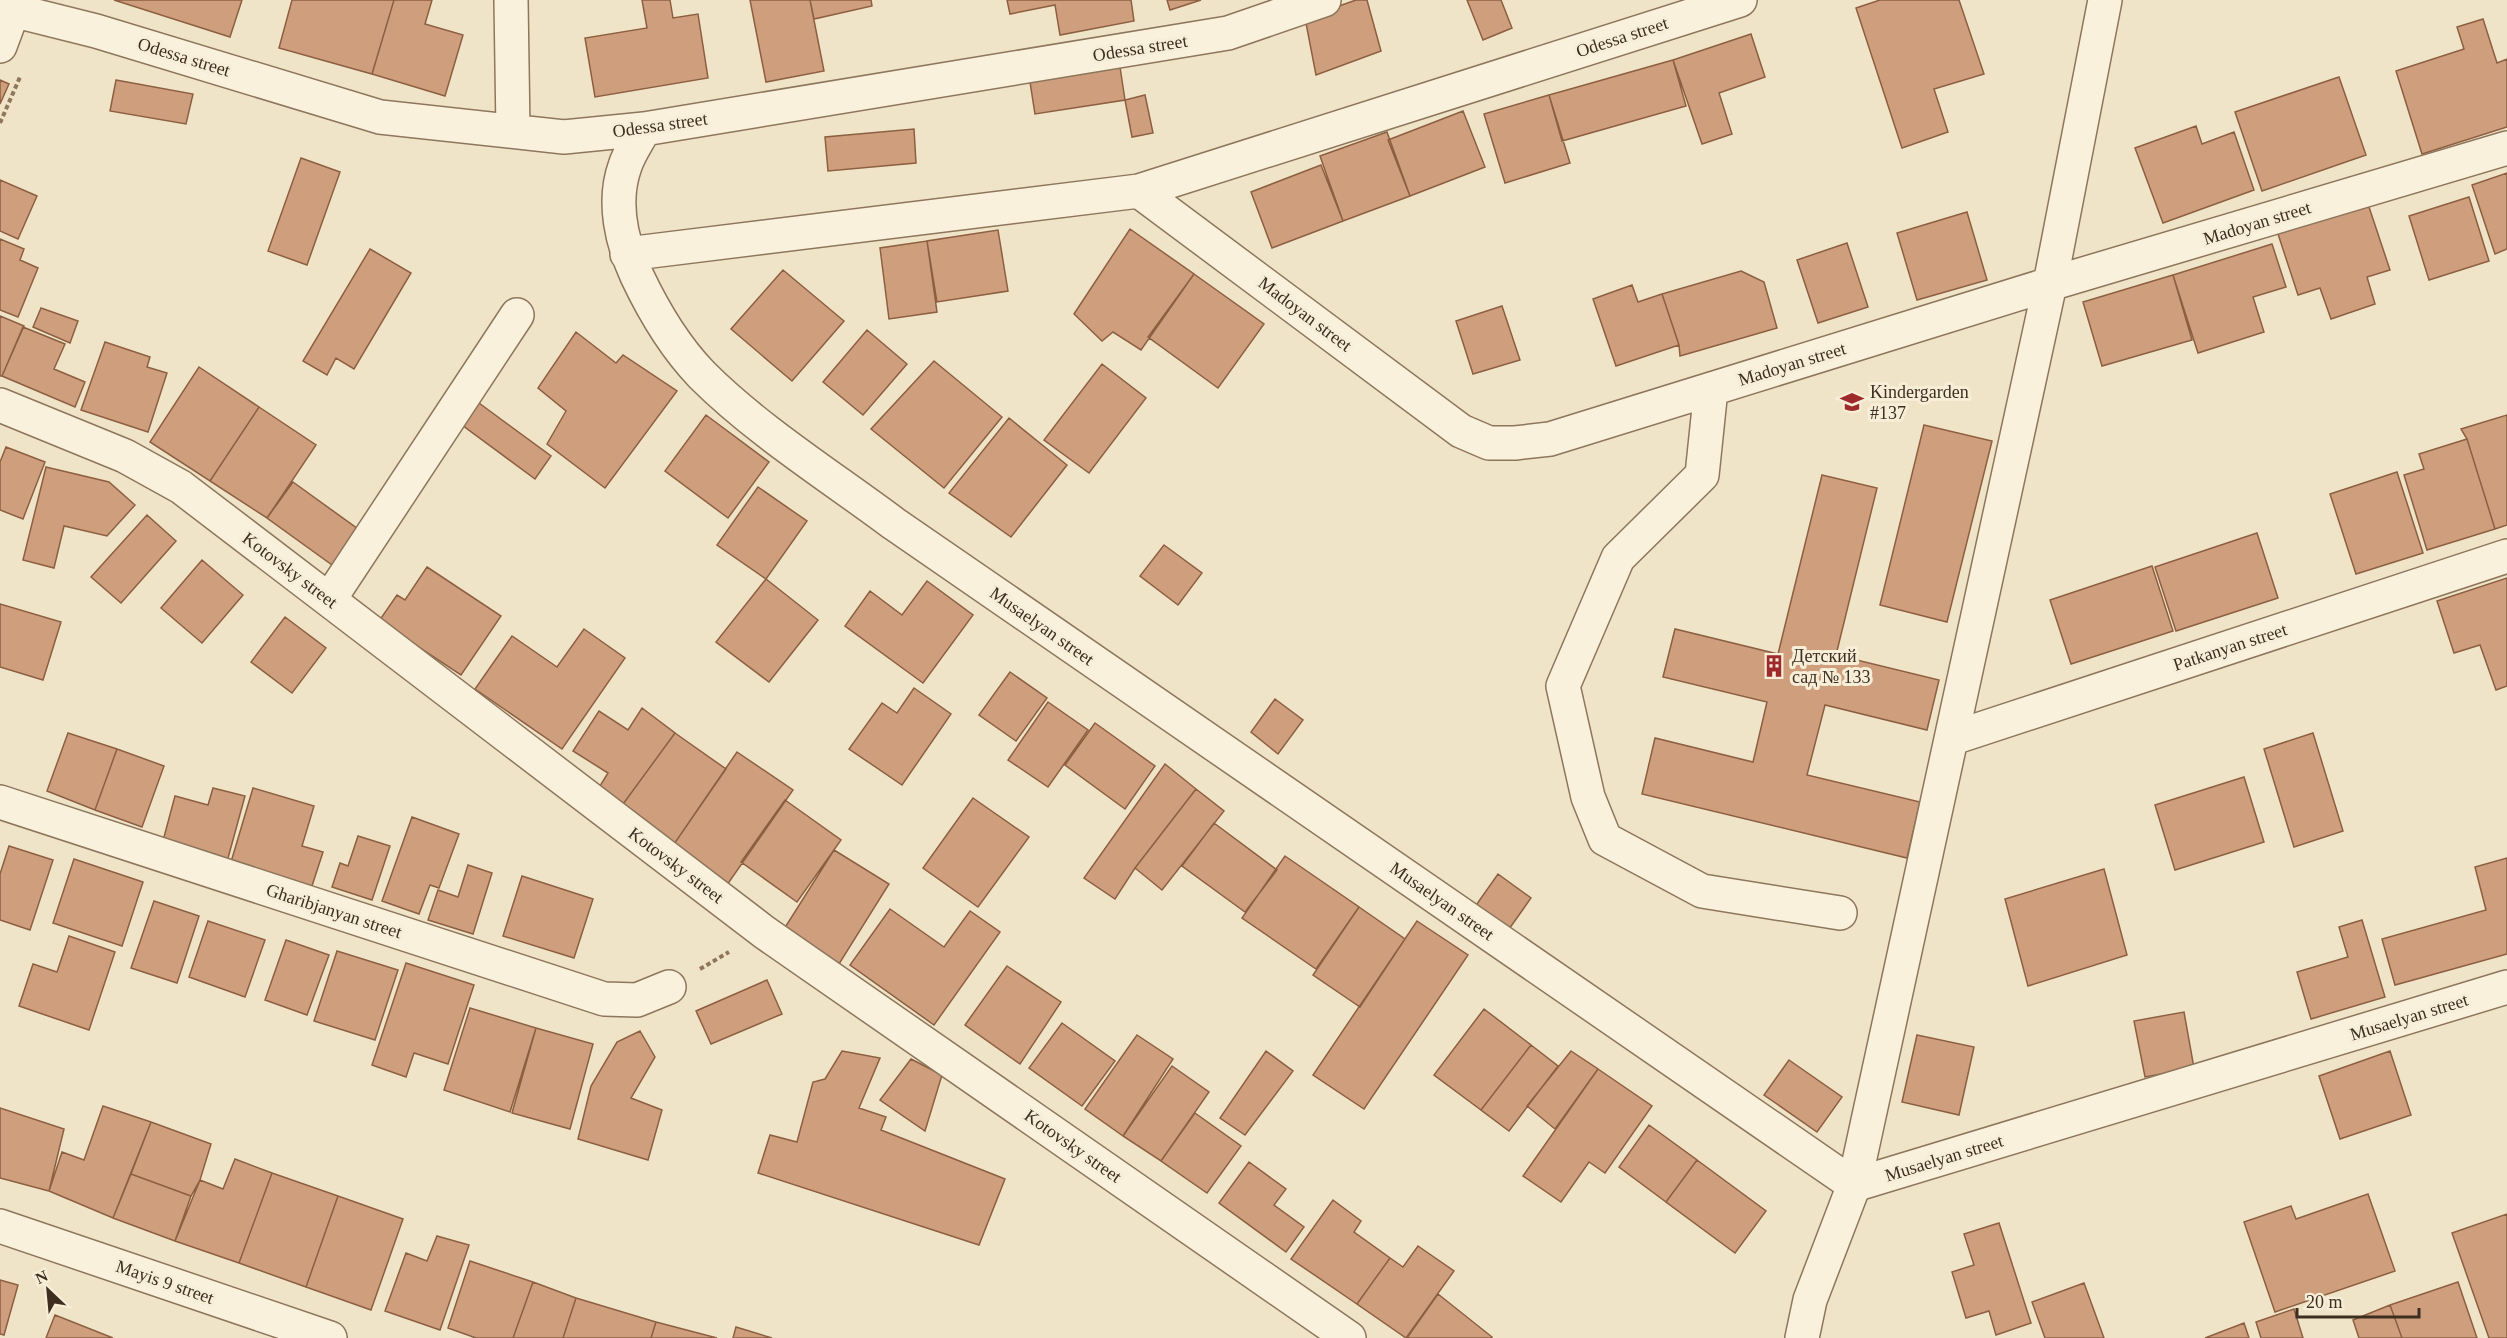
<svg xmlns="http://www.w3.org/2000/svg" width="2507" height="1338" font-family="Georgia,serif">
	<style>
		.building { fill: #cf9f7d; stroke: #8d5f41; stroke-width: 1.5 }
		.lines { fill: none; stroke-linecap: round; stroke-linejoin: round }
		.minor-casing { stroke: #8d765c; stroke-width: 36 }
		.path { stroke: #8d765c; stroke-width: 4; stroke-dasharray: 4.5 3; stroke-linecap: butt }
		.minor { stroke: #faf1dc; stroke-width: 33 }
		.labels { text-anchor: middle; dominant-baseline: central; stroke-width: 6; stroke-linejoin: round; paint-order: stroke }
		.street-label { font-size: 18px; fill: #3d2e20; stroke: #f7eed8 }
		.poi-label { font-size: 18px; fill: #3d2e20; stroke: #f7eed8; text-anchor: start }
	</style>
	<rect width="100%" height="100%" fill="#f0e4c8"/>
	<path class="building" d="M114,0h128l-12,37z
		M292,0h102l-22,74 -93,-26z
		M394,0h38l-7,24 38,11 -18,61 -73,-22z
		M642,0h28l3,18 25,-4 10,64 -113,19 -10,-59 62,-10z
		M750,0h60l14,71 -58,11z
		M810,0h61l1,6 -58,13z
		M1007,0h124l3,21 -74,14 -5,-30 -45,9z
		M1167,0h34l-31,10z
		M1356,0h11l14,51 -65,24 -11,-57z
		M1467,0h34l11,28 -29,12z
		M1880,0h79l25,74 -50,15 14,43 -46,16 -46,-140z
		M2483,19l14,44 10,-4v68l-85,27 -26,-83 68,-22 -7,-22z
		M1751,34l14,43 -46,16 13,41 -30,10 -29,-84z
		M1673,60l13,46 -124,35 -13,-46z
		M1120,67l5,33 -90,14 -5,-32z
		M2339,77l27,78 -104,36 -27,-79z
		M0,80l9,4 -9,20z
		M116,80l77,14 -7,30 -76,-13z
		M1145,95l8,38 -21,4 -7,-37z
		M1549,95l21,68 -65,20 -21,-69z
		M1463,111l22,56 -75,29 -22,-56z
		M2196,126l6,18 32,-12 20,58 -91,33 -28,-75z
		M914,129l2,34 -88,8 -3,-34z
		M1387,132l23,64 -67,25 -23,-65z
		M301,158l39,14 -33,93 -39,-14z
		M1321,165l22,56 -71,27 -21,-56z
		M2507,173v76l-12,5 -23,-69z
		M0,180l37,16 -19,43 -18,-8z
		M2469,197l20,64 -60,19 -20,-64z
		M2368,204l22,66 -23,7 8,27 -44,15 -11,-31 -22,7 -20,-61z
		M1967,212l20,68 -70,20 -20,-67z
		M1130,229l64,45 -53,76 -28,-18 -11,9 -28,-27z
		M998,230l10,61 -71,11 -10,-61z
		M0,239l24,10 -4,11 18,8 -20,49 -18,-7z
		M927,241l10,71 -48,7 -9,-71z
		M1847,243l21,64 -50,16 -21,-63z
		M2272,244l14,43 -33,10 11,35 -66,21 -25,-78z
		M370,249l41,24 -57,96 -18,-11 -9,17 -24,-14z
		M783,270l61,51 -52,60 -61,-52z
		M1741,271l23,11 13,46 -97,28 -1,-11 -17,-51z
		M1194,274l70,50 -46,64 -70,-51z
		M2173,275l19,65 -90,26 -19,-64z
		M1632,285l6,17 24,-8 17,51 -63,21 -23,-67z
		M1502,306l18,54 -47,14 -17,-53z
		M41,308l37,13 -8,22 -37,-16z
		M0,316l24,10 -22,50h-2z
		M23,327l42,17 -11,25 31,13 -10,25 -73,-31z
		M867,330l40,34 -44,51 -40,-33z
		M576,332l40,31 7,-8 54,36 -72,97 -58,-44 19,-33 -28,-23z
		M105,342l45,15 -3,10 20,6 -19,59 -67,-22z
		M934,361l68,56 -58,71 -73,-59z
		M1102,364l44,34 -57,75 -45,-33z
		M199,367l60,40 -49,74 -60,-39z
		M479,403l72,53 -16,23 -73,-54z
		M259,407l57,38 -49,73 -57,-37z
		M706,415l63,47 -41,56 -63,-47z
		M2507,415v110l-12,4 -28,-90 -6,-10z
		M1009,418l58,47 -56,72 -62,-44z
		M1924,425l68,16 -45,181 -67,-17z
		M2467,439l28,90 -68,21 -23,-75 20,-6 -5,-15z
		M6,447l39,15 -22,57 -23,-9v-48z
		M46,467l63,15 26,23 -28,31 -43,-10 -10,42 -31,-8z
		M2397,472l26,81 -67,21 -26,-80z
		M1822,475l55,13 -41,167 103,25 -12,50 -102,-25 -18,70 113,27 -13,56 -265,-64 13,-56 98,24 14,-60 -104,-25 12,-48 103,25z
		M293,482l72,52 -26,36 -72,-52z
		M758,487l49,34 -41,58 -49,-34z
		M147,515l29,26 -55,62 -30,-26z
		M2257,533l21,65 -102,33 -21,-64z
		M1164,545l38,28 -24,32 -38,-29z
		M202,560l41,35 -41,48 -41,-35z
		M2152,566l21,65 -102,33 -21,-64z
		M427,567l74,49 -40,59 -82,-54 18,-26 8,5z
		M2507,578v108l-11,4 -16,-45 -26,8 -17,-52z
		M766,579l52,41 -49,62 -53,-40z
		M927,581l46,34 -50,68 -78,-57 25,-35 32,24z
		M0,604l61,18 -18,58 -43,-13z
		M285,617l41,31 -34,45 -41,-31z
		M584,629l41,29 -63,91 -87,-60 37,-53 45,31z
		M1010,672l37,26 -31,43 -37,-26z
		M914,688l37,26 -49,71 -53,-36 33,-46 15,10z
		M1275,699l28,21 -25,34 -27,-22z
		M1048,702l40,28 -40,57 -40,-27z
		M642,708l33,25 -57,78 -23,-17 13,-21 -35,-22 26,-40 29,19z
		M1095,723l60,43 -30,43 -60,-44z
		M68,733l49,16 -22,61 -48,-19z
		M675,733l51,36 -54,78 -54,-36z
		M2313,733l30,98 -49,16 -30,-98z
		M117,749l47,17 -22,61 -47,-17z
		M737,752l56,38 -66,95 -55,-38z
		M1165,764l31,25 -61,79 -20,31 -31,-21z
		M2244,777l20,65 -89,28 -20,-65z
		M213,788l32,8 -20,73 -65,-17 15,-56 33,9z
		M253,788l61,18 -12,40 21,6 -11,34 -81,-24z
		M1196,789l28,22 -62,79 -27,-22z
		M973,798l56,39 -51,70 -55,-39z
		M785,800l56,40 -44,62 -56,-40z
		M412,817l47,17 -20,54 -9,-3 -11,29 -37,-13z
		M1214,823l63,47 -32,42 -63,-46z
		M358,836l32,10 -18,54 -40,-13 8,-24 8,3z
		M9,846l44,14 -23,70 -30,-10v-46z
		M834,850l55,34 -50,80 -55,-35z
		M1285,856l74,51 -43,62 -74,-51z
		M2507,858v96l-112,31 -13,-46 104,-29 -11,-43z
		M74,859l69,23 -21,64 -69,-23z
		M468,865l24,8 -19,61 -45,-14 10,-30 20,7z
		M2104,869l23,86 -99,31 -23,-87z
		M1498,874l33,24 -24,34 -33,-24z
		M522,876l71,23 -19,59 -71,-22z
		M154,901l45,15 -22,67 -46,-15z
		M1359,907l46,32 -45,68 -47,-32z
		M890,909l54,38 26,-36 30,21 -66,93 -84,-60z
		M2362,920l23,77 -74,22 -14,-47 51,-15 -9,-30z
		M208,921l57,19 -20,57 -56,-20z
		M1417,921l51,34 -104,154 -51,-34z
		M69,936l46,16 -26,78 -70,-24 14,-42 24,8z
		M286,940l43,15 -22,60 -42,-15z
		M337,951l61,19 -23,70 -61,-19z
		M406,963l68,22 -26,79 -34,-11 -8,24 -34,-12z
		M1007,966l54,36 -41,62 -55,-39z
		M767,980l15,34 -71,30 -15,-33z
		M470,1008l66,20 -26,84 -66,-22z
		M1484,1009l47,36 -50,65 -47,-35z
		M2184,1012l10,56 -49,9 -11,-56z
		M1062,1023l53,38 -33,45 -53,-38z
		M536,1028l57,16 -23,85 -58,-16z
		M640,1031l15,26 -24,41 31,12 -14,50 -70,-21 13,-53 26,-44z
		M1137,1035l36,24 -50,77 -38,-27z
		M1917,1035l57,12 -15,68 -57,-13z
		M1531,1045l27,21 -49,65 -28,-21z
		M842,1051l38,7 -21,50 27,9 -5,13 124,49 -26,66 -221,-72 12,-38 27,7 16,-60 12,-3z
		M1266,1051l27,20 -48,64 -25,-17z
		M1571,1051l27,18 -43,60 -28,-23z
		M2390,1051l21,64 -71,24 -21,-63z
		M911,1059l31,16 -17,56 -45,-31z
		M1789,1060l53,37 -25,35 -53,-37z
		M1172,1066l37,26 -48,69 -38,-25z
		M1598,1069l54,37 -47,67 -16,-11 -28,40 -38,-26z
		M103,1106l48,16 -38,96 -64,-27 13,-39 22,8z
		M0,1108l64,21 -15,62 -49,-13z
		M1195,1113l46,33 -34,47 -46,-32z
		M151,1122l60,22 -11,36 -9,16 -60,-22z
		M1649,1125l48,35 -31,42 -47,-35z
		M235,1159l37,14 -33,90 -64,-22 25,-61 23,9z
		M1697,1160l69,51 -31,42 -69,-51z
		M1249,1162l37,27 -12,16 30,22 -18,25 -67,-49z
		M272,1173l66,23 -32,91 -67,-24z
		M131,1174l60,22 -16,45 -62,-23z
		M2368,1194l27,77 -120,41 -31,-90 47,-16 5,13z
		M338,1196l65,23 -32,91 -65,-23z
		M1333,1200l28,21 -7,11 36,26 -33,46 -66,-45z
		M2507,1214v124h-18l-37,-105z
		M1999,1223l32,100 -35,12 -7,-24 -23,7 -14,-46 22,-7 -10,-31z
		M437,1236l32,9 -29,85 -55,-19 21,-58 21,8z
		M1418,1246l36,25 -48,67 -49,-34 33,-46 13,9z
		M470,1261l63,21 -20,56h-37l-28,-10z
		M0,1280l18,5 -14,50 -4,-1z
		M533,1282l43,16 -13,40h-50z
		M2458,1282l19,56h-75l-12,-33z
		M2084,1283l20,55h-59l-13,-36z
		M1438,1294l54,43v1h-85z
		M576,1298l80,24 -5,16h-88z
		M2390,1305l12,33h-43l-6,-18z
		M2294,1309l9,29h-42l-5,-16z
		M55,1315l58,23h-67z
		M656,1322l61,16h-66z
		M2244,1323l5,15h-44z
		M736,1327l36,11h-39z"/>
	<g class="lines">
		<g class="minor-casing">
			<path id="minor" d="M511,0l2,131
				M0,7l96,24 284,86 184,20 80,-8 584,-96 96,-33
				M0,46l13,-35
				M644,129c-6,12 -15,24 -19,37 -13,36 -3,77 12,110 17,36 38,71 65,99 55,55 128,101 191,148l961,662 653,-198
				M1139,191l322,240 28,12h26l35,-4 500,-155 457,-136
				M627,254l512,-63 601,-191
				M1711,389l-9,86 -84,83 -55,128 25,111 17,42 97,52 138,22
				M0,405l125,51 56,31 583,445 585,406
				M329,600l188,-285
				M1953,738l554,-182
				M0,802l604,197 33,1 32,-13
				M0,1226l330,112
				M1802,1338l8,-38 44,-115 196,-901 55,-284"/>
		</g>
		<path class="path" d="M0,123l20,-46
			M700,969l29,-17"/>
		<use href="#minor" class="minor"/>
	</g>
	<defs>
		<g id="school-bare" transform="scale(1.8)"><path d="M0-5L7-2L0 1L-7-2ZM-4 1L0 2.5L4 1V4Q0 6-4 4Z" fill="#9e2a2b" stroke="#f7eed8" stroke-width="2.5" paint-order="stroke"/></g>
		<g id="building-bare" transform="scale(1.8)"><path d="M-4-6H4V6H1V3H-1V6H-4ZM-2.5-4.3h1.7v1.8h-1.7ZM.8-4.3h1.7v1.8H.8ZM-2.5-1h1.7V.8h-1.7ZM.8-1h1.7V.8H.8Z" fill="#9e2a2b" stroke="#f7eed8" stroke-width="2.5" paint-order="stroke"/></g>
	</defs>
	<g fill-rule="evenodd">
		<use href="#school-bare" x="1852" y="402"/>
		<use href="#building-bare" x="1774" y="666"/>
	</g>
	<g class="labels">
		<g class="street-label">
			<text transform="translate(1622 37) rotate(-18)">Odessa street</text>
			<text transform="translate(1140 48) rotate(-9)">Odessa street</text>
			<text transform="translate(184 57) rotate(17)">Odessa street</text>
			<text transform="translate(660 125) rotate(-8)">Odessa street</text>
			<text transform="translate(2257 223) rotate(-17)">Madoyan street</text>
			<text transform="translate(1305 314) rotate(37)">Madoyan street</text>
			<text transform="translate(1792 364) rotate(-17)">Madoyan street</text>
			<text transform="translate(290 570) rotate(37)">Kotovsky street</text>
			<text transform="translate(1042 626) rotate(35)">Musaelyan street</text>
			<text transform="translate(2230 647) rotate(-18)">Patkanyan street</text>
			<text transform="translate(676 865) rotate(37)">Kotovsky street</text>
			<text transform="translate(1442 901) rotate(35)">Musaelyan street</text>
			<text transform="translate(334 911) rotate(18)">Gharibjanyan street</text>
			<text transform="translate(2409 1017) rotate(-17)">Musaelyan street</text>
			<text transform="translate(1073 1146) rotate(35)">Kotovsky street</text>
			<text transform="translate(1944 1158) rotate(-17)">Musaelyan street</text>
			<text transform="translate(165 1282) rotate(19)">Mayis 9 street</text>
		</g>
		<g class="poi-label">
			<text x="1870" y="392">Kindergarden<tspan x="1870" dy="21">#137</tspan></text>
			<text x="1792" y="656">Детский<tspan x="1792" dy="21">сад № 133</tspan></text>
		</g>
	</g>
	<g transform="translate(48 1290) rotate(334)" stroke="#f7eed8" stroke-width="4.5" paint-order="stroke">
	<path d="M0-4.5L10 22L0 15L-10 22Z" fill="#3d2e20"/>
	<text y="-9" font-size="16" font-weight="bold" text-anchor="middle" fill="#3d2e20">N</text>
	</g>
	<path d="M2297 1308v9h122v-9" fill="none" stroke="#3d2e20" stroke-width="3"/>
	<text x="2306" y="1308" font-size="18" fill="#3d2e20" stroke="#f7eed8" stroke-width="4.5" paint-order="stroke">20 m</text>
</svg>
